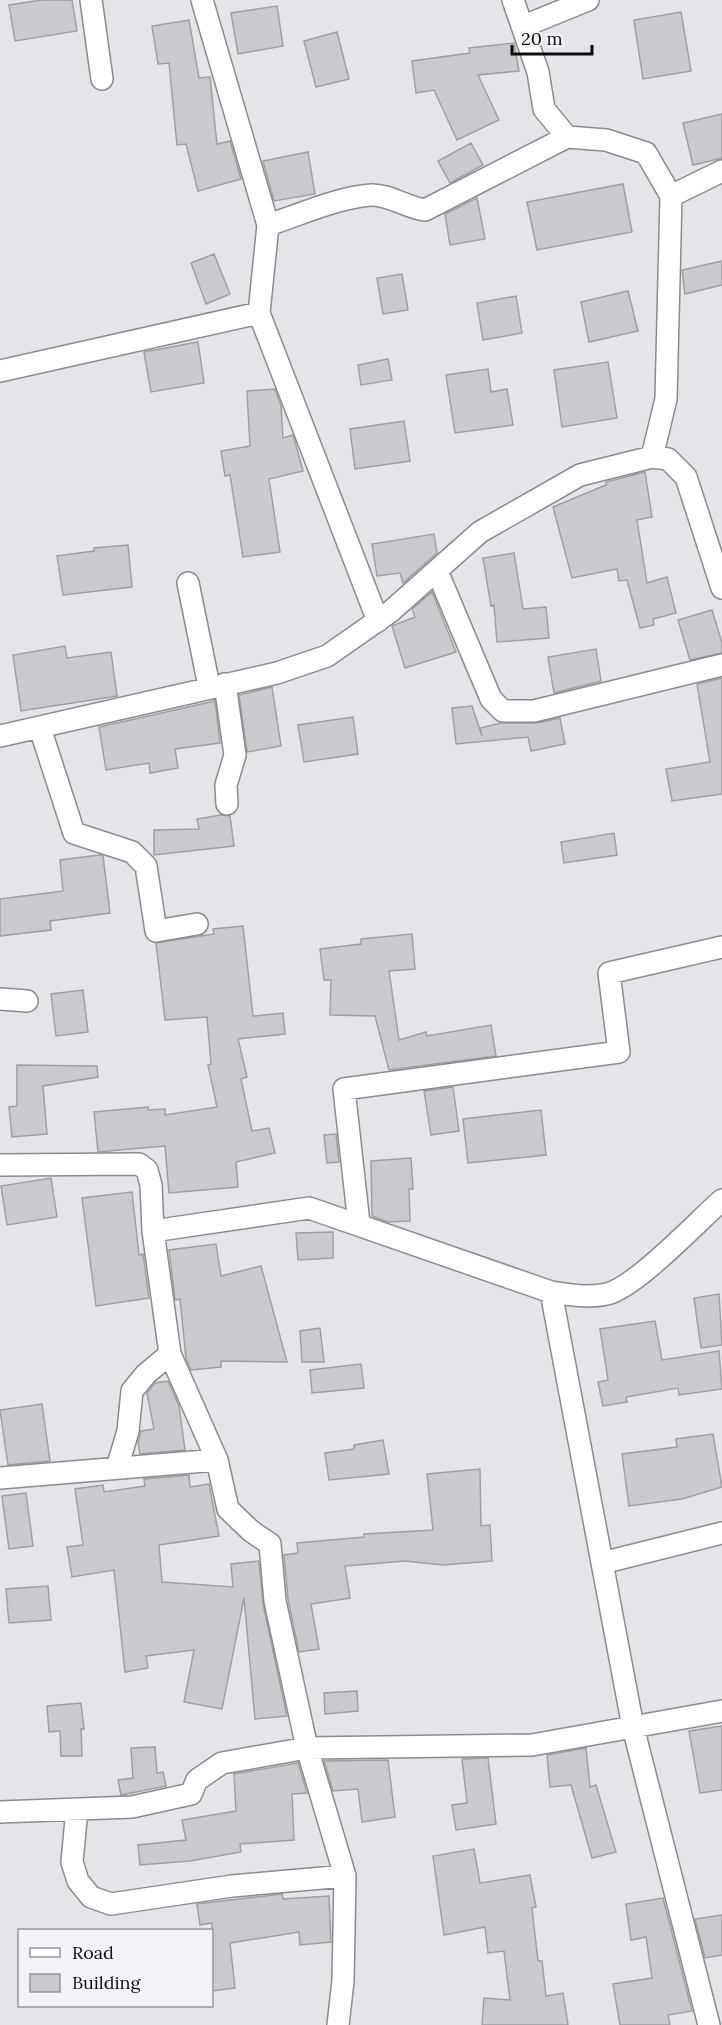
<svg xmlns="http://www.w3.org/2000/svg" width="722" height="2025" font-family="Lora,serif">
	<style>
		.building { fill: #cacace; stroke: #9f9fa3; stroke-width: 1.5 }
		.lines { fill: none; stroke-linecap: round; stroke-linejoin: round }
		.street-casing { stroke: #8b8b8e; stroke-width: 24 }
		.street { stroke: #fff; stroke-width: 21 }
	</style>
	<rect width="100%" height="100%" fill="#e5e5e9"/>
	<path class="building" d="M42,0h30l5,31 -62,10 -6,-36z
		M277,6l6,40 -45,8 -7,-41z
		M681,12l10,59 -48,8 -9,-59z
		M189,20l10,58 11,-1 7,67 13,-3 11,38 -43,12 -12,-47 -9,1 -8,-82 -11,1 -6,-38z
		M337,32l12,47 -33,8 -12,-46z
		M514,43l5,28 -41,4 21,45 -42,20 -23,-50 -18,3 -4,-32 58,-8 -1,-5z
		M722,114v44l-29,7 -10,-42z
		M471,143l12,22 -33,18 -12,-22z
		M308,152l7,42 -41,7 -11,-40z
		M623,184l9,48 -95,18 -10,-48z
		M477,198l8,41 -35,6 -5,-31z
		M214,254l16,40 -24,10 -15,-41z
		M722,261v24l-37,9 -3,-24z
		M402,274l6,36 -25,4 -6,-36z
		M628,291l10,40 -49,11 -8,-40z
		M516,296l6,37 -39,7 -6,-37z
		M198,342l6,41 -53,9 -7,-40z
		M388,359l4,21 -31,5 -3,-20z
		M608,362l9,56 -55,9 -8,-57z
		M488,369l3,23 16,-3 6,36 -58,8 -9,-58z
		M275,389l6,17 2,32 10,-3 10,36 -34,8 11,73 -37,5 -13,-82 -5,1 -4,-25 29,-5 -3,-55z
		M404,421l6,40 -55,8 -5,-40z
		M645,472l7,45 -15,3 10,63 20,-6 9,36 -23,6 1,6 -14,3 -13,-48 -8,1 -2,-12 -45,9 -19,-71 53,-22v-3z
		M434,534l3,19 -34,30 -3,-10 -23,3 -5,-32z
		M128,545l4,42 -69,8 -6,-39 37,-5v-3z
		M514,553l9,56 23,-2 3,31 -52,4 -3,-37 -3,1 -8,-48z
		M432,592l24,60 -51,16 -13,-42 23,-9 -3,-8z
		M712,610l10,33v10l-32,7 -12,-40z
		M65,646l2,12 44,-6 6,44 -96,15 -8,-56z
		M596,649l5,32 -47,12 -6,-36z
		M722,678v116l-50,7 -6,-32 44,-7 -13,-78z
		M272,687l9,59 -34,6 -8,-57z
		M215,701l5,42 -45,6 3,19 -28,5 -1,-10 -43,7 -7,-43z
		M472,706l10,30 -2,-8 21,-5h36l23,-5 5,26 -34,7 -3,-14 -72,7 -4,-36z
		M353,717l5,37 -54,8 -6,-37z
		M221,815l9,1 4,30 -80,9v-25l45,-1 -2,-10z
		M614,833l3,22 -53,8 -3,-21z
		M100,855l3,1 7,57 -60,8 1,9 -51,6v-37l63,-8 -3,-31z
		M243,926l10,90 30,-3 2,21 -47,5 9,38 -6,2 11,52 17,-3 6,25 -39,9 2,25 -69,6 -4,-47 -67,6 -4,-40 54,-5v3l17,-1v6l52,-8 -9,-42 3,-1 -4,-47 -42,3 -9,-77 58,-9 -1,-5z
		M412,934l3,35 -26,2 10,69 27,-8 1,4 64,-11 5,31 -107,14 -14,-54 -45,-1 1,-35h-7l-4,-31 41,-5v-5z
		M83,990l5,42 -32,4 -5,-42z
		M17,1065l80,1 1,11 -55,9 4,48 -35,3 -3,-30 8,-1z
		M453,1087l6,44 -28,4 -7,-44z
		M541,1110l5,45 -78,8 -5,-44z
		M336,1134l3,28 -12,1 -3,-28z
		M411,1158l2,31h-4l1,32 -22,1 -16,-6 -1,-55z
		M51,1178l6,39 -50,8 -6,-39z
		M132,1192l7,63 4,-1 6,44 -53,8 -14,-108z
		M333,1232v26l-35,2 -2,-27z
		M216,1244l5,32 40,-10 26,96 -66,-1v6l-30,3 -5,-12 -6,-59 -5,1 -6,-50z
		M719,1294l3,51 -21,3 -7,-50z
		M655,1321l7,39 57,-9 3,38 -43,6 -1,-7 -52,9 1,5 -24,4 -5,-24 10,-2 -8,-51z
		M320,1328l4,34h-22l-2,-31z
		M361,1364l3,24 -52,5 -2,-23z
		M168,1381l11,25 6,44 -45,4 -2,-12 3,-11 13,-2 -7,-36 8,-10z
		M42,1404l8,57 -42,4 -8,-55z
		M713,1434l9,53 -40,12 -53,7 -7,-52 55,-7 -1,-8z
		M383,1440l6,34 -60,6 -4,-27 29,-4v-4z
		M480,1469l1,57 9,-1 2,36 -49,4 -38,-4 -60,5 5,32 -39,6 8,45 -20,3 -11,-53 -4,-44 14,-2 -1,-10 67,-6v-3l69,-4 -6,-56z
		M189,1475l1,12 19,-3 10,52 -60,9 3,37 71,5 -2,-23 28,-3 4,43 24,112 -32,3 -11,-121 -22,111 -38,-7 10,-52 -48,6 2,12 -23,4 -11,-102 -42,7 -5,-30 16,-2 -8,-56 28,-4 1,7 41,-6 -1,-7z
		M26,1493l7,53 -24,3 -7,-53z
		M48,1586l3,34 -42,3 -3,-34z
		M357,1691l1,20 -33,3 -1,-21z
		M81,1703l3,26h-3l1,27h-21l-1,-25 -11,1 -2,-26z
		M722,1726v64l-22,3 -11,-62z
		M155,1747l2,26 6,-1 3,14 -45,9 -3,-15 15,-2 -2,-30z
		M586,1748l4,39 6,-2 20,67 -24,6 -21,-73 -21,2 -3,-32z
		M488,1758l8,66 -40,6 -4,-25 15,-2 -5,-44z
		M388,1760l7,57 -33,5 -4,-33 -25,2 -9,-30z
		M298,1763l9,30 -15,1 2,46 -54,4 1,8 -51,9 -50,4 -2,-20 48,-5 -4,-20 54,-9 -2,-37z
		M474,1849l6,34 50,-8 6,32 -4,1 6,53h4l4,35 17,-3 5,32h-86l2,-27 26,2 -6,-49 -16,2 -3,-26 -41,8 -11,-79z
		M282,1894l1,5 46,-3 2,46 -31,3 -1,-13 -69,11 5,45 -23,3v-68l-12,2 -3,-21z
		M663,1898l29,113 -24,4 2,10h-50l-7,-41 39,-6 -6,-41 -15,3 -5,-36z
		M722,1915v40l-17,3 -10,-39z"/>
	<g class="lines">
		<g class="street-casing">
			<path id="street" d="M91,0l11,79
				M202,0l66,225 -9,88 119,308
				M513,0l25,72 6,37 23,28 39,3 40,13 25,43 -5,203 -14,58 16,2 18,18 36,111
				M524,26l64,-26
				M671,196l51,-25
				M268,225c31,-10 71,-28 103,-30 18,-1 36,13 54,15l142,-73
				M0,371l259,-58
				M437,571l54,128 12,12h31l188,-46
				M188,583l21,103
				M225,684l10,71 -9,30 1,19
				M40,728l34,105 58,19 14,14 10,65 41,-7
				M0,736l277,-63 50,-17 63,-44 90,-80 100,-57 72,-18
				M0,999l27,2
				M0,1165l139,-1 8,6 4,15 2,46 17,123 47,106 11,49 23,22 19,13 5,57 32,147 38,128 -2,105 -5,44
				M359,1224l-15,-135 275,-37 -10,-79 113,-26
				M153,1231l156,-23 242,84c19,3 38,6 56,2 29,-7 90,-72 115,-94
				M551,1292l82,435 76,298
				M117,1468l11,-37 4,-40 14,-17 24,-20
				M0,1478l217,-18
				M602,1563l120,-30
				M77,1809l-5,53 6,19 13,16 20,7 121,-18 113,-10
				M0,1812l132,-5 59,-13 6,-14 25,-17 85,-15 225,-3 190,-34"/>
		</g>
		<use href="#street" class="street"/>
	</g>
	<rect x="18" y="1929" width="195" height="78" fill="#f2f3f6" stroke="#969799" stroke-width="1.5"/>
	<rect x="30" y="1948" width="30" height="9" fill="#ffffff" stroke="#969799" stroke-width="1.5"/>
	<text x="72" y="1959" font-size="18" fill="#0d0d0e">Road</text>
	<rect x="30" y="1974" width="30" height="18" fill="#cacace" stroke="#969799" stroke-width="1.5"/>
	<text x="72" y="1989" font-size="18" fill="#0d0d0e">Building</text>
	<path d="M512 45v9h80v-9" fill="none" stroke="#0d0d0e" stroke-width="3"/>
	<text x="521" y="45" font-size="18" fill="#0d0d0e" stroke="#f2f3f6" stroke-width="4.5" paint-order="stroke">20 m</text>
</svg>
